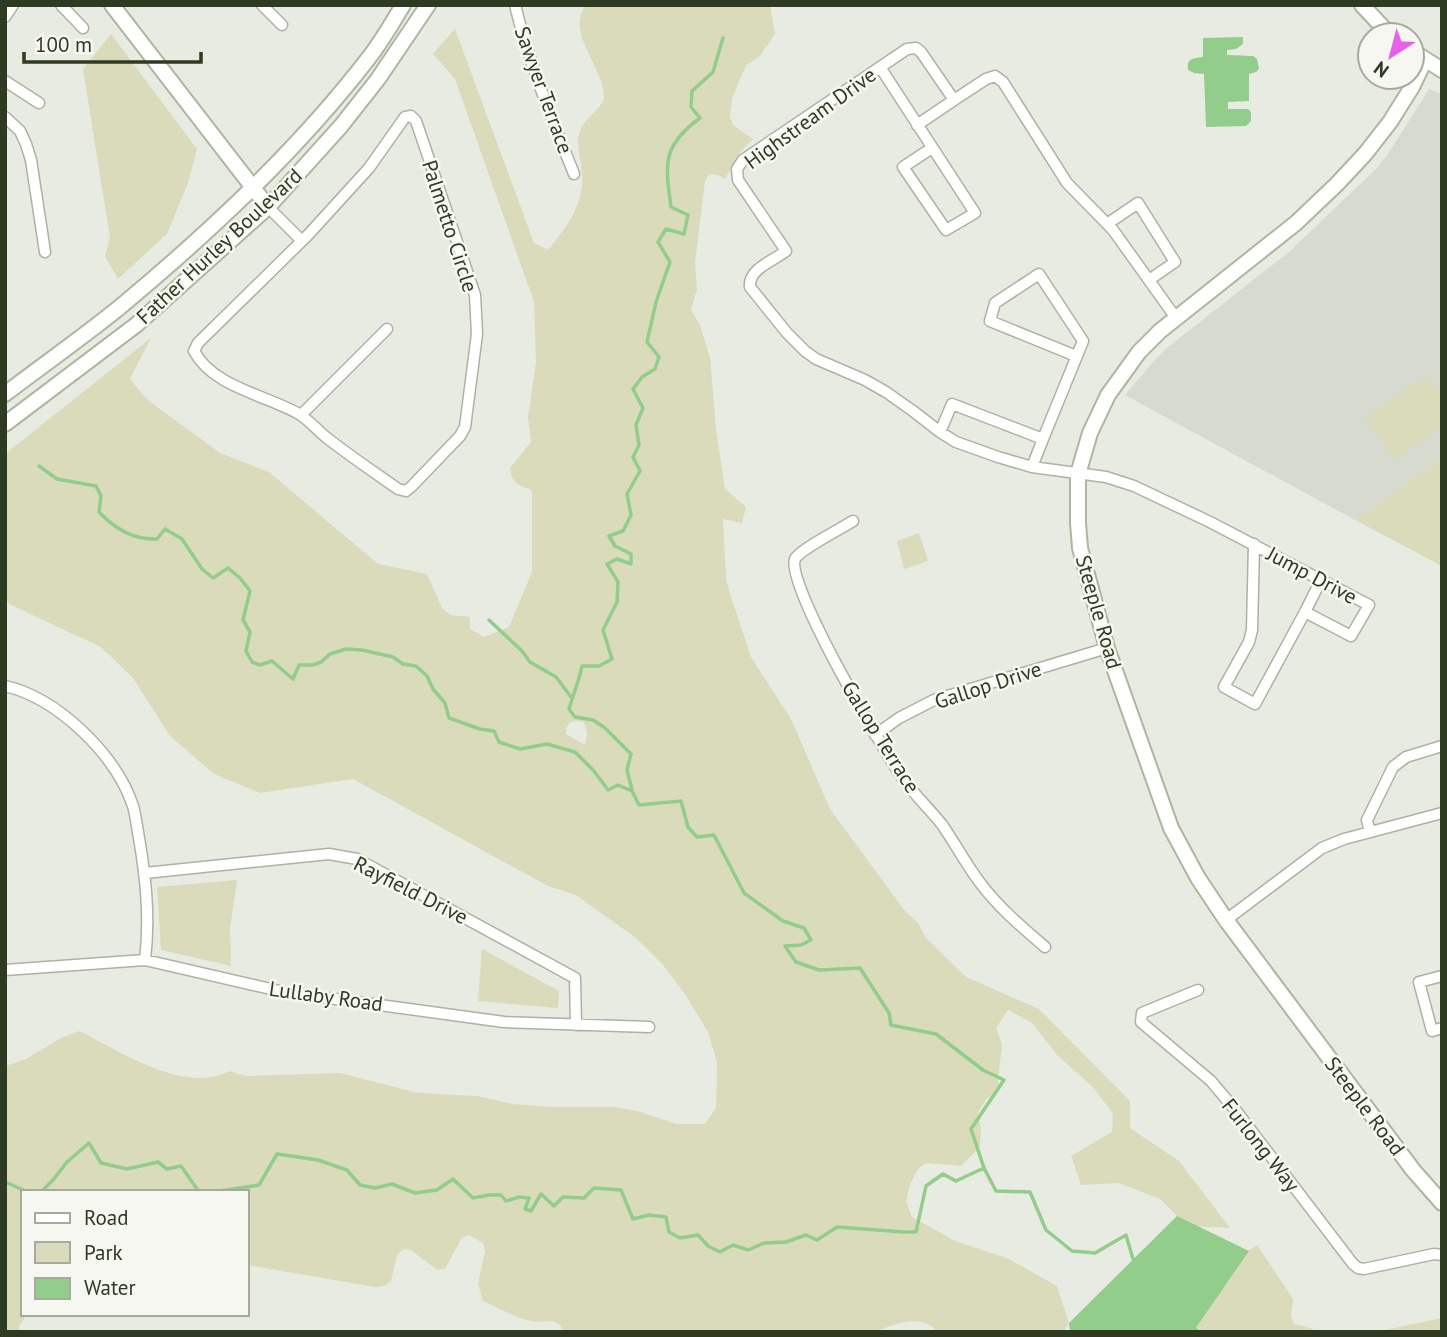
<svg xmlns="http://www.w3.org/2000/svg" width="1447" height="1337" font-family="'PT Sans',sans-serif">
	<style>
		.built { fill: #d7dacf }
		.green { fill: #dadbbb; fill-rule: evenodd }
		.water { fill: #92cd8b }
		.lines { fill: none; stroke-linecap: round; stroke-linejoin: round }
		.stream { stroke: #92cd8b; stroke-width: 3.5 }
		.street-casing { stroke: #adb2a4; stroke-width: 13 }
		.secondary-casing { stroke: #adb6a0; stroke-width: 18 }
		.street { stroke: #fff; stroke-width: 10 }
		.secondary { stroke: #fff; stroke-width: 14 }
		.labels { text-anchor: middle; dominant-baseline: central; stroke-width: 5; stroke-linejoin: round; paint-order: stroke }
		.street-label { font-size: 21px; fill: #2f3a22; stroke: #f6f7f1 }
	</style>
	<rect width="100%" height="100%" fill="#e8ebe1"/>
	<path class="built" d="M1429,89l13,5v364l-87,62 -230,-125 28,-33 15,-15 121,-95 86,-82 13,-16z"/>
	<path class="green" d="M586,5h184l5,29 -15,22 -14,9 -14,34 -2,17 3,9 20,14 -12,12 -16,28 -7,-4 -9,-1 -4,7 -10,81 2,27 -6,21 9,15 10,33 6,71 9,60 21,18 -4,16 -19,-4 3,60 5,18 20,60 40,62 39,90 75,102 13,12 8,15 40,39 73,32 91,92v27l49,33 51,67 -43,-2 -27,-27 -41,-16 -38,2 -10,-29 41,-24 1,-18 -20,-27 -35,-31 -26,-33 -24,-13 -12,18 6,16 -4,37 2,8 -5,6 -8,3 -9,14 3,18 -1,17 -19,19 -35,-3 -8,6 -8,15 -4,17 6,16 43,24 52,17 50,28 12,37 -6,9h-128v-3c-18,-16 -42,-3 -62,3h-309l-4,-7 -7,-4 -18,1 -16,-4 -36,-17 -5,-17 7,-33 -2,-8 -14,-8 -8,4 -16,30 -8,1 -26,-20 -8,-1 -6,6 -6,26 -7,5 -9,1 -128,-22v-73h-224l1,127 -5,7v6h-14v-266l21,-7 37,-22 17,-6c39,20 105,64 149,40l17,5 94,-3 78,20 59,3 36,8 38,3h64l26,5 35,12h29l11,-16 1,-46 -9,-30 -23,-38 -22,-29 -27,-27 -60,-43 -28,-9 -195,-107 -93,14 -46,-19 -44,-38 -37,-58 -32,-31 -92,-43 -4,-7v-143l146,-116 -21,41 15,18 7,6 68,50 49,19 109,92 49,10 15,34 8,7 20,2v12l14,8 25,-10 23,-55v-82c-14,-5 -20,-6 -22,-22l21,-26 -3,-25 8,-54 -2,-61 -79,-223 -22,-25 22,-25 79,214 14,7c18,-22 37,-46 34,-77 -1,-14 -7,-28 -2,-42 5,-14 24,-24 24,-34 0,-27 -31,-57 -23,-82 1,-4 3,-7 5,-10zM577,721l7,1 3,11 -2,12 -19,-11v-6l4,-6z
		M111,34l86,115 -9,34 -21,51 -49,45 -13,-23 5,-18 -27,-169z
		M1426,375l16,21v30l-47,34 -30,-42z
		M1442,458v108l-87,-46z
		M919,533l9,28 -24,8 -7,-28z
		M237,880l-7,49 1,37 -70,-16 -4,-63z
		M482,949l77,42 -1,17 -80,-7z
		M1257,1245l36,54 -2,17 3,8 17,4 5,4h-125l43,-59 7,-17z
		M1442,1318v14h-66z"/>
	<path class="water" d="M1243,37v7l-7,5 -9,1v5l26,1 4,3 2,10 -3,3 -7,2v27l-21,1v7h20l3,3v9l-5,5 -40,1 -2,-53 -10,-1 -6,-3c-2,-12 6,-12 15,-13v-19z
		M1177,1216l72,35 -56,81h-123l-1,-9z"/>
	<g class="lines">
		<path class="stream" d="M39,466l18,13 39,7 5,10 -2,16c16,17 35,28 58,27l8,-10 17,10 20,30 11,9 15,-10 12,10 10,13 -7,29 7,12 -4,19 6,11 8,3 12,-4 21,18 6,-14h14l8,-3 9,-8 16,-5 16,1 31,7 10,7 13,2 11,10 6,13 12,14 4,15 31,11 14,2 5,11 21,7 27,-5 28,8 19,19 14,19 10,-5 14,6 7,14 42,-4 7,26 9,10 17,-2 30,58 39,28 21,7 7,12 -10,5 -16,1 11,16 23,8 41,-2 29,45 2,12 45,9 47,36 21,10 -33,49 13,39 12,23 34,1 16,38 26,21 23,2 31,-18 7,24
			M489,620l33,31 8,11 26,15 15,20
			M632,790l-5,-20 4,-16 -26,-26 -12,-8 -18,-3 -6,-8c4,-14 10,-28 13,-43h17l13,-7 -9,-29 14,-28 1,-20 -11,-18 10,-5 14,5v-10l-16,-8 -6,-10 14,-5 8,-16 -4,-21 13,-23 -7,-14 6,-12 -3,-20 7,-17 -10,-19 9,-12 13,-8 4,-12 -12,-15 9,-40 14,-40 -12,-20 8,-13 18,5 4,-19 -17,-8c-6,-44 -9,-61 29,-89l-9,-11 1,-16 21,-19 10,-34
			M5,1182l23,10
			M41,1192l12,-12 14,-18 22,-19 12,20 26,6 31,-7 9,7 14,-3 18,26
			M213,1192l46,-7 18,-31 41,6 29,10 13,15 15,3 17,-4 23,9 22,-3 16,-11 20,19 16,-3h12l5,6 13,-4 10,1 -4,11 6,2 10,-17 13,12 9,-9 21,1 10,-10 27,2 12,29 16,-4 17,2 3,15 11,6 18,-3 10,11 12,6 13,-7 15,5 16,-7 22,-1 20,-7 11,5 20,-13 67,5h12l10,-46 17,-12 13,7 28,-13
			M1195,1329l3,3"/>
		<g class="street-casing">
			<path id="street" d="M61,5l22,23
				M262,5l20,20
				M515,5c14,58 37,114 59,169
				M5,17l8,-12
				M880,67l95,146 -29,17 -43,-63 29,-19
				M5,81l34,22
				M411,116l5,5 59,174 2,39 -12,93 -5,9 -48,50 -6,5 -8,-2c-24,-17 -48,-33 -71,-51 -9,-7 -18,-18 -28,-24 -33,-19 -86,-27 -105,-63l4,-8 110,-108 61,-67 36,-51z
				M5,117l15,14 6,13 5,16 14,92
				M917,125l37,-25
				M268,207l34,34
				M1107,224l31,-21 37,59 -26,18
				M1176,318l-63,-88 -46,-47 -64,-101 -8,-6 -9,3 -32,21 -33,-48 -5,-4 -9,1 -164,111 -6,9 1,11 48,71c-13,10 -38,18 -36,36l37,46 18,18 11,8 49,21 21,12 27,19 27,21 16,10 42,15 34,10 74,10 28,9 76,36 159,83 -18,31 -46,-24 -50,92 -31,-17 25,-45 3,-12 2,-86
				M301,415l86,-86
				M940,432l12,-28 91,35 -11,28
				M1043,439l40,-98 -44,-67 -44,29 -5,18 86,35
				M853,521c-11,7 -54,29 -58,38 -10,24 88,191 107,218 12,18 28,32 41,49 13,19 24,40 38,58 19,25 41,43 64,63
				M1305,612l16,-32
				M5,686c53,12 111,69 128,120 3,10 4,22 6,32 7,41 11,80 6,122
				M875,735l24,-17 35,-18 173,-52
				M1370,832l-3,-12 26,-53 13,-10 36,-11
				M145,873l184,-19 28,5 218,119 1,47
				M1226,920l96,-72 22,-9 98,-26
				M5,970l140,-10 139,32 220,30 145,5
				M1442,976l-23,6 13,49 10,-3
				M1198,990l-56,23 -1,9 70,59 26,31 116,152 5,4 6,1 70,-15 8,1"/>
		</g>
		<g class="secondary-casing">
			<path id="secondary" d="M112,5l156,202
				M1362,5l28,30
				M1412,51l30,19
				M1425,60l-13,27 -22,35 -25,32 -28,30 -41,39 -136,108 -21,21 -31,43 -18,38 -12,41v49l2,25 27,100 64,180 27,50 28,42 187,250 29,33
				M5,394c38,-29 78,-57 115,-87 91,-76 179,-158 251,-252 12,-16 22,-33 32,-50
				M5,424l131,-99 132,-118 73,-81 37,-47 50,-74"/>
		</g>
		<use href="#street" class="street"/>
		<use href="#secondary" class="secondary"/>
	</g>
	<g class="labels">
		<g class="street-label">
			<text transform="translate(544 90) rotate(70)">Sawyer Terrace</text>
			<text transform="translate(810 118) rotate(-36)">Highstream Drive</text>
			<text transform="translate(450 226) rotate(72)">Palmetto Circle</text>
			<text transform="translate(219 246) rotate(-43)">Father Hurley Boulevard</text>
			<text transform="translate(1312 575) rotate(28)">Jump Drive</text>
			<text transform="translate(1099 612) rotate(74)">Steeple Road</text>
			<text transform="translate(988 685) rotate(-18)">Gallop Drive</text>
			<text transform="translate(881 737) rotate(58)">Gallop Terrace</text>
			<text transform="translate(411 890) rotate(27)">Rayfield Drive</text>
			<text transform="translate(326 996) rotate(8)">Lullaby Road</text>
			<text transform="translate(1365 1106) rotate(53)">Steeple Road</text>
			<text transform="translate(1261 1145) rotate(52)">Furlong Way</text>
		</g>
	</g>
	<rect width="1447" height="1337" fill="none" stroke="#2f3a22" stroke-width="14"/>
	<rect x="21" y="1190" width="228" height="126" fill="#f6f7f1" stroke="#a6ab9e" stroke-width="2"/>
	<rect x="35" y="1213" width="35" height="10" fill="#ffffff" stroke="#a6ab9e" stroke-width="2"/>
	<text x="84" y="1225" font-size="21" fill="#2f3a22">Road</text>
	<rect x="35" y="1242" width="35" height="21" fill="#dadbbb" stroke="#a6ab9e" stroke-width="2"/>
	<text x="84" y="1260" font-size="21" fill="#2f3a22">Park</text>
	<rect x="35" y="1278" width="35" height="21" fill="#92cd8b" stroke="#a6ab9e" stroke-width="2"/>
	<text x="84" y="1295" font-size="21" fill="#2f3a22">Water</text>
	<g transform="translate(1391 56) rotate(216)"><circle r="33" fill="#f6f7f1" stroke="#a6ab9e" stroke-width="2"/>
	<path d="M0-5L12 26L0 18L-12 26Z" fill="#e85fea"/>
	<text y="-10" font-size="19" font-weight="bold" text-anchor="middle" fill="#2f3a22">N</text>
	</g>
	<path d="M24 52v10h177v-10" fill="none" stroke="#2f3a22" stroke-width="3.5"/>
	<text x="35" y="52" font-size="21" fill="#2f3a22" stroke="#f6f7f1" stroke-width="5" paint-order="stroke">100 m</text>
</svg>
